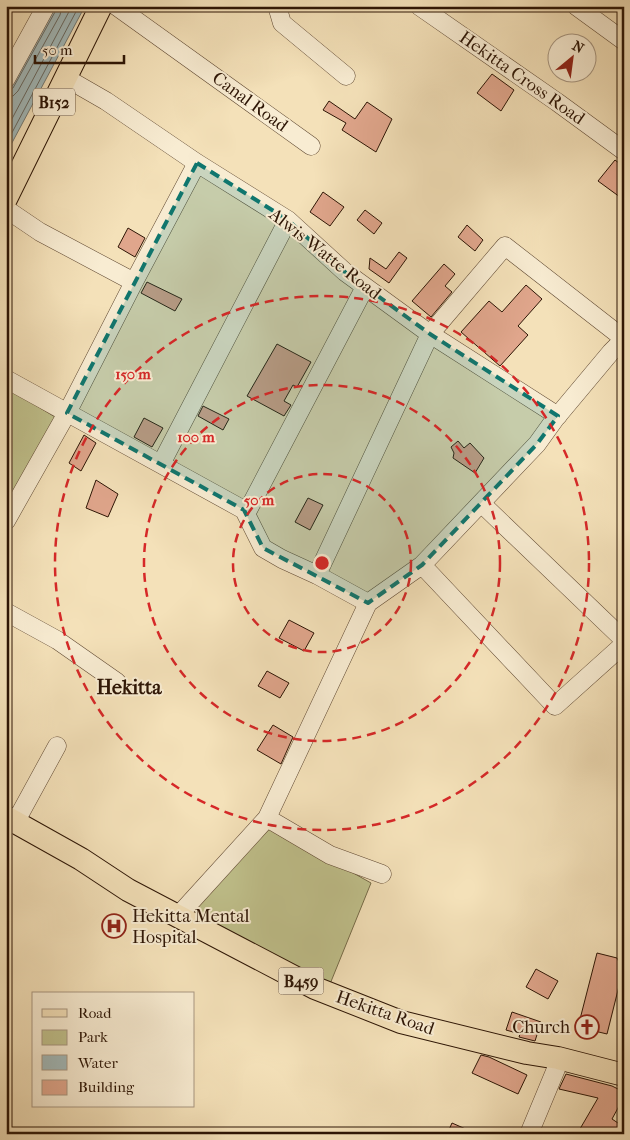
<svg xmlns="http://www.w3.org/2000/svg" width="630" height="1140" font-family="'IM FELL French Canon',serif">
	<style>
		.green { fill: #c0c18c; stroke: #766b48 }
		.water { fill: #a2babb; stroke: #737872 }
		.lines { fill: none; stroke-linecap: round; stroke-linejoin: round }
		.shore { stroke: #686860; stroke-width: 1 }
		.building { fill: #e0a68c; stroke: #2d1505 }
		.minor-casing { stroke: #5f4832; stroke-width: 19 }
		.major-casing { stroke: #2d1505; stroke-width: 24 }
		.minor { stroke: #f8ecd2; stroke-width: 18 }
		.major { stroke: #f4e1b9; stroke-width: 22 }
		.marked { fill: #0f766e; fill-opacity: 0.2; stroke: #0f766e; stroke-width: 4; stroke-dasharray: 10 6; stroke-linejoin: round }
		.ring { fill: none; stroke: #d62828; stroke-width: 2.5; stroke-dasharray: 9 6 }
		.labels { text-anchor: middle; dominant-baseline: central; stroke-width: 4; stroke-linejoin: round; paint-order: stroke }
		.shield { fill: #f8ecd2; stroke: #6a5642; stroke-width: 1 }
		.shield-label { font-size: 16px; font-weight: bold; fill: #2d1505 }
		.street-label { font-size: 18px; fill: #2d1505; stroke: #f8ecd2 }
		.poi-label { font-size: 18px; fill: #2d1505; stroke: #f8ecd2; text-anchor: start }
		.quarter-label { font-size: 20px; font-weight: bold; fill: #2d1505; stroke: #f8ecd2 }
		.centre { fill: #d62828; stroke: #f8ecd2; stroke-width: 2.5 }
		.ring-label { font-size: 15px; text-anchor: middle; font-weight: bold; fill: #d62828; stroke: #f8ecd2; stroke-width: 4; stroke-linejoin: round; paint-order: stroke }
	</style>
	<rect width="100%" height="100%" fill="#f4e1b9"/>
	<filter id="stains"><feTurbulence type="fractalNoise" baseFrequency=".004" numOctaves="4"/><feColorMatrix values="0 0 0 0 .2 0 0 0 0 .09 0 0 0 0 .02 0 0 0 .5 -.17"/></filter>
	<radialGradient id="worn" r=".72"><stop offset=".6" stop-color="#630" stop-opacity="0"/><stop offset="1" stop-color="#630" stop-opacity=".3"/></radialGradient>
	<path class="green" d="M6,387l49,30 -49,87z
		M272,827l99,56 -41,101 -141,-69 75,-85z"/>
	<path class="water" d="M52,6h33l-79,148v-65z"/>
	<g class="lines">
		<path class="shore" d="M6,91l7,-3 42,-76 1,-6
			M6,97l7,-1 5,-5 42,-76 2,-9
			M6,130l66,-124
			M6,144l73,-138"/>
	</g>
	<path class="building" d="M492,74l22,16 -13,21 -24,-18z
		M329,101l26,18 12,-17 25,17 -16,33 -34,-22 4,-7 -23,-13z
		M615,160l9,7v33l-26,-19z
		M323,192l21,15 -14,19 -20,-14z
		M365,210l17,13 -8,11 -17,-14z
		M467,225l16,15 -8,11 -17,-14z
		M128,228l17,10 -10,19 -17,-10z
		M399,252l8,6 -18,25 -20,-14 1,-11 16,11z
		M444,264l11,10 -10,12 7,6 -21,25 -19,-16z
		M147,282l35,17 -7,12 -34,-18z
		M526,285l16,14 -24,27 10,9 -28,31 -39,-34 28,-31 13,11z
		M277,344l34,18 -14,25 -4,-2 -9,16 7,4 -7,11 -37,-20z
		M203,406l26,13 -6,11 -25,-14z
		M144,418l19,10 -11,19 -18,-10z
		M84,435l12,8 -15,28 -12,-8z
		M458,441l6,7 6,-5 14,15 -9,15 -22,-15 1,-5 -3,-6z
		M96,480l22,14 -10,23 -22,-9z
		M308,498l15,7 -13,25 -15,-8z
		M289,620l25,13 -10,18 -25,-13z
		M267,671l22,12 -9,15 -22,-12z
		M273,725l20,12 -12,27 -24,-14z
		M597,953l20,5 3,6 -1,9 3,1 -15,60 -29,-7z
		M536,969l22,12 -10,18 -22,-12z
		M512,1012l29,10 -6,19 -16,-4 1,-3 -14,-4z
		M481,1055l8,2 38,18 -9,19 -46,-21z
		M566,1074l46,12 12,6v5l-12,22 12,8v7h-47l21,-36 -39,-9z
		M452,1123l25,11h-30z"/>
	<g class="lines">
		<g class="minor-casing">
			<path id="minor" d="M116,6l195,140
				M277,6l5,17 64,53
				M419,6l138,96 67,49
				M576,6l48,35
				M66,78l40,23 91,62 91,57 57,52 85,62 128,82
				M6,79l40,-73
				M6,209l34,23 94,50
				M6,379l238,131 19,38 19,11 35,16 51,28 54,-38 115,-121 18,-25 56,-67 13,-13
				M161,464l127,-244
				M481,503l143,137
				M246,514l119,-227
				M6,521l61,-108 67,-131 63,-119
				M422,565l133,141 69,-62
				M317,575l113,-241 75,-88 118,92
				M6,612l51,28 60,42
				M267,818l63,37 52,19
				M16,821l41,-75
				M177,917l90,-99 101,-215
				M529,1134l27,-65 2,-11"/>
		</g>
		<g class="major-casing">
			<path id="major" d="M6,199l95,-193
				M6,817l75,42 47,31 187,98 86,34 126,31 31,5 66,17"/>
		</g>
		<use href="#minor" class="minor"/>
		<use href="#major" class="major"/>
	</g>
	<path class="marked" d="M197,163l91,57 57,52 85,62 128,82 -21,28 -115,121 -54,38 -105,-55 -19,-38 -177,-97z"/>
	<g class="ring">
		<circle cx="322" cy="563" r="89"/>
		<circle cx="322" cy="563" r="178"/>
		<circle cx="322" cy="563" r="267"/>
	</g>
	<defs>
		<g id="hospital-ring" transform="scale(1.25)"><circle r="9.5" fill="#f8ecd2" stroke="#8f2418" stroke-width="1.5"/><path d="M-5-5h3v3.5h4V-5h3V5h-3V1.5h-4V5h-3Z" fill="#8f2418"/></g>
		<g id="church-ring" transform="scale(1.25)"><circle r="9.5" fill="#f8ecd2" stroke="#8f2418" stroke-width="1.5"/><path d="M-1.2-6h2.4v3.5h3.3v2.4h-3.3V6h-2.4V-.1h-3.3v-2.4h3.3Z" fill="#8f2418"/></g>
	</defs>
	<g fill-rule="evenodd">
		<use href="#hospital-ring" x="114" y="926"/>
		<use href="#church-ring" x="587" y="1027"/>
	</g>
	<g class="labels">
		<g class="shield">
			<rect x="33" y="88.5" width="42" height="27" rx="4"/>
			<rect x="278.5" y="967.5" width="45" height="27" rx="4"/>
		</g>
		<g class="shield-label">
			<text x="54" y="102">B152</text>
			<text x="301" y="981">B459</text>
		</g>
		<g class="street-label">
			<text transform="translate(522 78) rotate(35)">Hekitta Cross Road</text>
			<text transform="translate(250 102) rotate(36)">Canal Road</text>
			<text transform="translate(325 254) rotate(38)">Alwis Watte Road</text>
			<text transform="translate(385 1013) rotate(19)">Hekitta Road</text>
		</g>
		<g class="poi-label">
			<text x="132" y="916">Hekitta Mental<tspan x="132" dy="21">Hospital</tspan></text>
			<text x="570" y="1027" text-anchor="end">Church</text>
		</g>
		<g class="quarter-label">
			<text x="129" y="687">Hekitta</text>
		</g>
	</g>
	<circle cx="322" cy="563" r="8" class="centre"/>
	<g class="ring-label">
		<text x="133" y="379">150 m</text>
		<text x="196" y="442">100 m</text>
		<text x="259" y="505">50 m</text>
	</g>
	<rect width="630" height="1140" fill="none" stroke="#f4e1b9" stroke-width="25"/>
	<rect x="8" y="8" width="615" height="1125" fill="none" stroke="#2d1505" stroke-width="2.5"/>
	<rect x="12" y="12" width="605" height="1115" fill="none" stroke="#2d1505"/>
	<rect x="32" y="992" width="162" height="115" fill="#f8ecd2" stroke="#a79680"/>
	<rect x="42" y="1009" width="25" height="8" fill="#f4e1b9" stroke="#a79680"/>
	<text x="78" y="1018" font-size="15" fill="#2d1505">Road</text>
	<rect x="42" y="1030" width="25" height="15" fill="#c0c18c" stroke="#a79680"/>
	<text x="78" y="1042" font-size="15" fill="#2d1505">Park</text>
	<rect x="42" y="1055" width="25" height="15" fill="#a2babb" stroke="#a79680"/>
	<text x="78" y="1068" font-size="15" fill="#2d1505">Water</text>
	<rect x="42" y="1080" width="25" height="15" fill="#e0a68c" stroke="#a79680"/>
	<text x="78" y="1092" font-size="15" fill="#2d1505">Building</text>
	<g transform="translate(572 58) rotate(29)"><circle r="24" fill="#f8ecd2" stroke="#a79680"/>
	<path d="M0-4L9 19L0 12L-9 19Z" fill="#8f2418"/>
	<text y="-8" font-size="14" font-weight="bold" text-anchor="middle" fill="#2d1505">N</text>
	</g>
	<path d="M35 55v8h89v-8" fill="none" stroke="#2d1505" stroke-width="2.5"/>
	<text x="42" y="55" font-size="15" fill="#2d1505" stroke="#f8ecd2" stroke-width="4" paint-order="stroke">50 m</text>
	<rect width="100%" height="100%" filter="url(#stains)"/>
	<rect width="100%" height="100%" fill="url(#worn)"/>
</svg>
